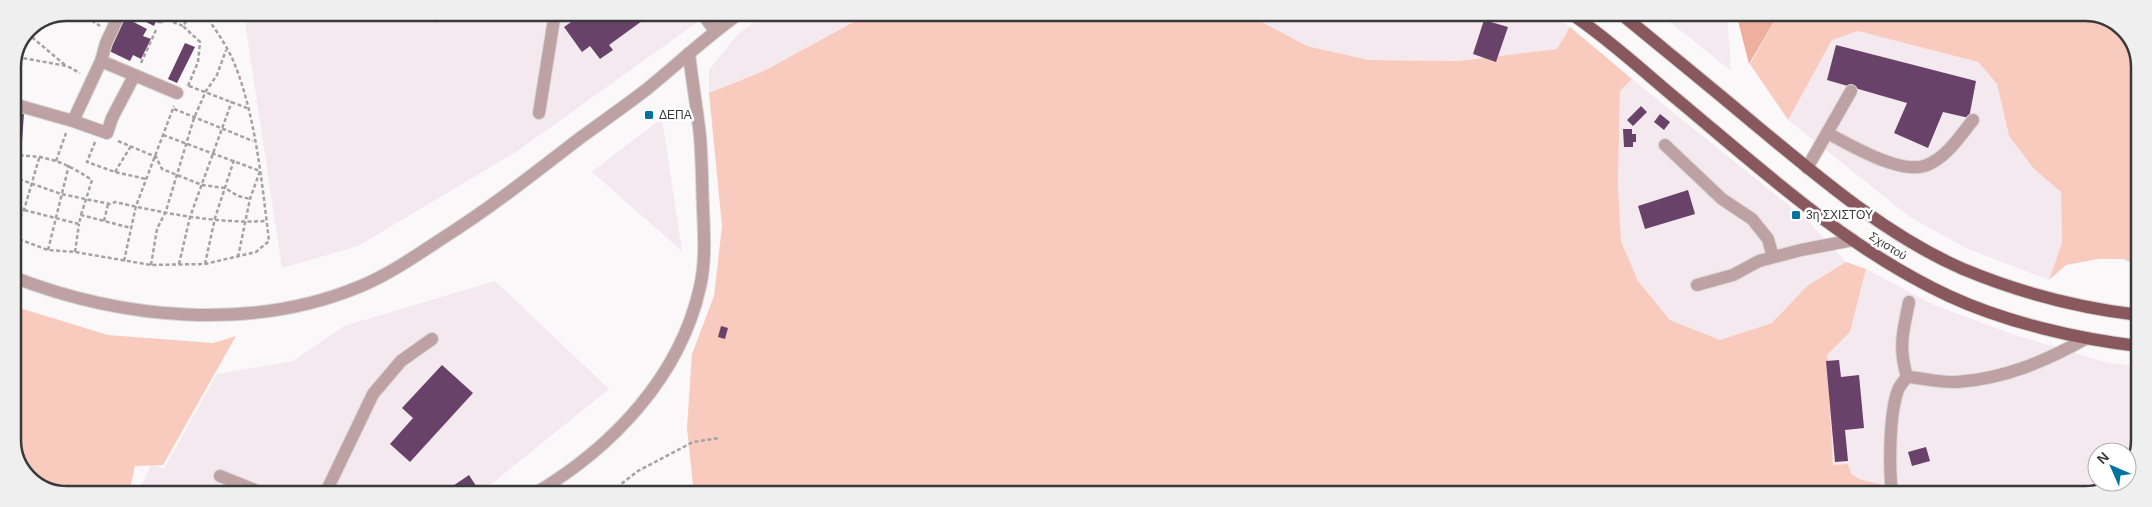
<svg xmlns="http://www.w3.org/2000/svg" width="2152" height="507" font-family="Arial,sans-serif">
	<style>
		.built { fill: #f4e9ee }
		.green { fill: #f9cbbe }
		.forest { fill: #eeb09e }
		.building { fill: #684268 }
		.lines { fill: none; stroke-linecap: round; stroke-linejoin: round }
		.minor-casing { stroke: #d8d6d6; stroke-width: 14 }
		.major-casing { stroke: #d8d6d6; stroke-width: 14 }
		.path { stroke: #a4a2a3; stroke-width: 2.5; stroke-dasharray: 4 2.5; stroke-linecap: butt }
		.minor { stroke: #bea1a3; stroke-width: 12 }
		.major { stroke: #89585d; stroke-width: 12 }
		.poi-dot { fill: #00749e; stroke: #fff; stroke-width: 2 }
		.labels { text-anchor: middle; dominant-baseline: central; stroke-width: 5; stroke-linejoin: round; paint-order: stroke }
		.poi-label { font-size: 12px; fill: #3a3939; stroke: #fff; text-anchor: start }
		.street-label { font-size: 12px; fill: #3a3939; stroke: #fff }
		.rim { fill: none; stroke: #3a3939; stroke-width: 2.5 }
	</style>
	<rect width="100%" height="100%" fill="#fbf8f9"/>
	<path class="built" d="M237,13h473l-194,139 -158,94 -76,22 -37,-246z
		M767,13h103l-106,58 -55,22v-23l29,-36z
		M1246,13h303l21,14 -12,22 -100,12 -89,-1 -62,-14z
		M1659,13h68l4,58z
		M1858,31l120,31 19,22 12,52 25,33 27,23 1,51 -13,37 -81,-31 -58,-32 -122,-97 44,-80z
		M1632,79l176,142 38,41 -39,24 -35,37 -52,17 -50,-20 -32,-39 -17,-40 -3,-57 2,-93z
		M662,118l20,133 -90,-79z
		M1866,269l68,36 78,29 96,29 31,3 -1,84 -11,19v-17h-30v30l21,1 -33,11h-178v-3l-48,-12 -26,-14 -6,-110 23,-23z
		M495,281l114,108 -130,105 -341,-1 14,-30 12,6 53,-95 76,-13 51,-35z"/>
	<path class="green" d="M870,13h375l62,33 62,14 89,1 99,-12 13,-22 62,52 -12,12 -2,93 3,57 17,40 32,39 50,20 52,-17 35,-37 39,-24 20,7 -16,63 -23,23 6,110 15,-1 3,10 8,5 48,12v3h-1213l-7,-66 5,-74 22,-58 8,-70 -13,-133 55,-22z
		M1779,13l316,1 31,17 13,30v205l-16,-7h-25l-32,6 -17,15 13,-37 -1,-51 -27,-23 -25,-33 -12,-52 -19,-22 -120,-31 -26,9 -44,80 -38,-56z
		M13,306l95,29 105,8 23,-7 -73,129 -28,1 -6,27h-72l-31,-17 -13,-30z"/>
	<path class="forest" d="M1736,13h43l-30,51z"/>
	<path class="building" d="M128,13h17l12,6 -3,7z
		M584,13h52l6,8 -33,24 4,5 -13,9 -10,-13 -8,6 -18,-25z
		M124,17l23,12 -4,7 8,3 -10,20 -8,-4 -3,6 -23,-11z
		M1484,20l24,7 -12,35 -23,-8z
		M185,43l10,4 -18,36 -9,-4z
		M1836,45l140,36 -7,37 -26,-6 -15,36 -34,-15 13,-30 -80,-23z
		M1641,106l6,6 -14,14 -6,-6z
		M13,112l11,1 -2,29 -9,-1z
		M1660,114l10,8 -6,8 -10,-8z
		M1623,129h9v5h4v8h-3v5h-9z
		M1688,190l7,24 -50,15 -7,-23z
		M721,326l7,2 -3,11 -7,-2z
		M1839,360l2,17 18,-2 5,53 -19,2 3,31 -13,1 -9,-101z
		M442,365l31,28 -63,69 -20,-18 23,-26 -11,-10z
		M1926,447l4,14 -18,5 -4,-14z
		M469,475l9,14 -7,5h-30z
		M1943,485l3,9h-24l-1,-2z"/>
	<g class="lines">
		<g class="minor-casing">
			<path id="minor" d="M153,13l7,4
				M433,13l2,3
				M702,13l13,18
				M1440,13l7,2
				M101,61l5,-18 14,-30
				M134,76l-22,42 -5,15 -34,-12 28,-60 76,32
				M13,104l60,17
				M539,113l16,-100
				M1827,133c24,12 74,43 100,32 20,-8 33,-29 46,-45
				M1665,145l57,54 30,20 16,20 5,18
				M1807,168l44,-77
				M13,277c108,42 239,55 348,9 29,-12 59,-33 85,-50 47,-30 90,-64 134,-98 22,-16 45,-32 67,-49 31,-25 60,-53 93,-76
				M1697,285l36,-10 26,-14 42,-11 52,-10
				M1907,377c-9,-32 -4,-44 2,-75
				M220,476l42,17
				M325,494l48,-100 28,-33 31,-22
				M534,494c78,-46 146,-117 166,-207 6,-26 4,-53 3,-79 -1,-24 -1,-48 -3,-72 -3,-28 -8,-55 -11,-83
				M1892,494c-3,-26 -3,-80 6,-104 2,-5 6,-9 9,-13 16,1 34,6 50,5 47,-3 89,-21 130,-44"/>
		</g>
		<g class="major-casing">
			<path id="major" d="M1570,13c39,26 74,59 109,88 85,71 169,148 270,195 56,26 128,43 190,50
				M1620,13c46,38 92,75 138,114 63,52 129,109 205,142 55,23 116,39 176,46"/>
		</g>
		<path class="path" d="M81,13l19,13
			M173,22l10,4
			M27,33l38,32
			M17,57l50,9 13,7
			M141,63l15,-33
			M188,86l10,-24 2,-20 -17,-16 9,-13
			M189,86l58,22
			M174,109l79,32
			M163,135l97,36 -10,28 -12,58
			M118,141l38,16 6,12 40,16 23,3 13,8 12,3
			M95,142l-8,20 28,10 31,7
			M13,155c35,1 50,6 79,25l-11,35
			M56,161l10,-28
			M115,172l16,-26
			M13,177l48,17 49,10 5,-2c48,11 102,22 151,19
			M13,204l11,6 55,14 2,-9 50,13
			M104,221l4,-17
			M13,228l11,-18 16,-55
			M13,237l35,13 27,2 76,13 54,-1 51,-12 13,-11c-7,-57 -13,-123 -34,-176 -7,-18 -20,-36 -31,-52
			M48,250l21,-85
			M75,252l4,-28
			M124,261l12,-55 38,-100
			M179,264l11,-47 42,-116
			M205,264l10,-46 19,-58
			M151,265l6,-36 9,-18 28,-93 12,-27 11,-16 9,-25
			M592,494l19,-2 27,-21 55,-29 26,-4"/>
		<use href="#minor" class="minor"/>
		<use href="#major" class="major"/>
	</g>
	<g class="poi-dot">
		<rect x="644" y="110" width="10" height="10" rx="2.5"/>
		<rect x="1791" y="210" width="10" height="10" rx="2.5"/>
	</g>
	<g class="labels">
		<g class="poi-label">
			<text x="659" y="115">ΔΕΠΑ</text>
			<text x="1806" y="215">3η ΣΧΙΣΤΟΥ</text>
		</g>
		<g class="street-label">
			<text transform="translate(1888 246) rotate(32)">Σχιστού</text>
		</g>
	</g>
	<path d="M0 0H2152V507H0ZM67 21H2085A46 46 0 0 1 2131 67V440A46 46 0 0 1 2085 486H67A46 46 0 0 1 21 440V67A46 46 0 0 1 67 21Z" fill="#efefef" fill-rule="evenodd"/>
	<path class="rim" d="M67 21H2085A46 46 0 0 1 2131 67V440A46 46 0 0 1 2085 486H67A46 46 0 0 1 21 440V67A46 46 0 0 1 67 21Z"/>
	<g transform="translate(2112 467) rotate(315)"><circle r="24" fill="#ffffff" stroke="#b0b0b0"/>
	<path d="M0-4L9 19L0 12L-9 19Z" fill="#00749e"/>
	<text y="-8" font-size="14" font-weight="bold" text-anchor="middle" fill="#3a3939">N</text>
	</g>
</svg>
